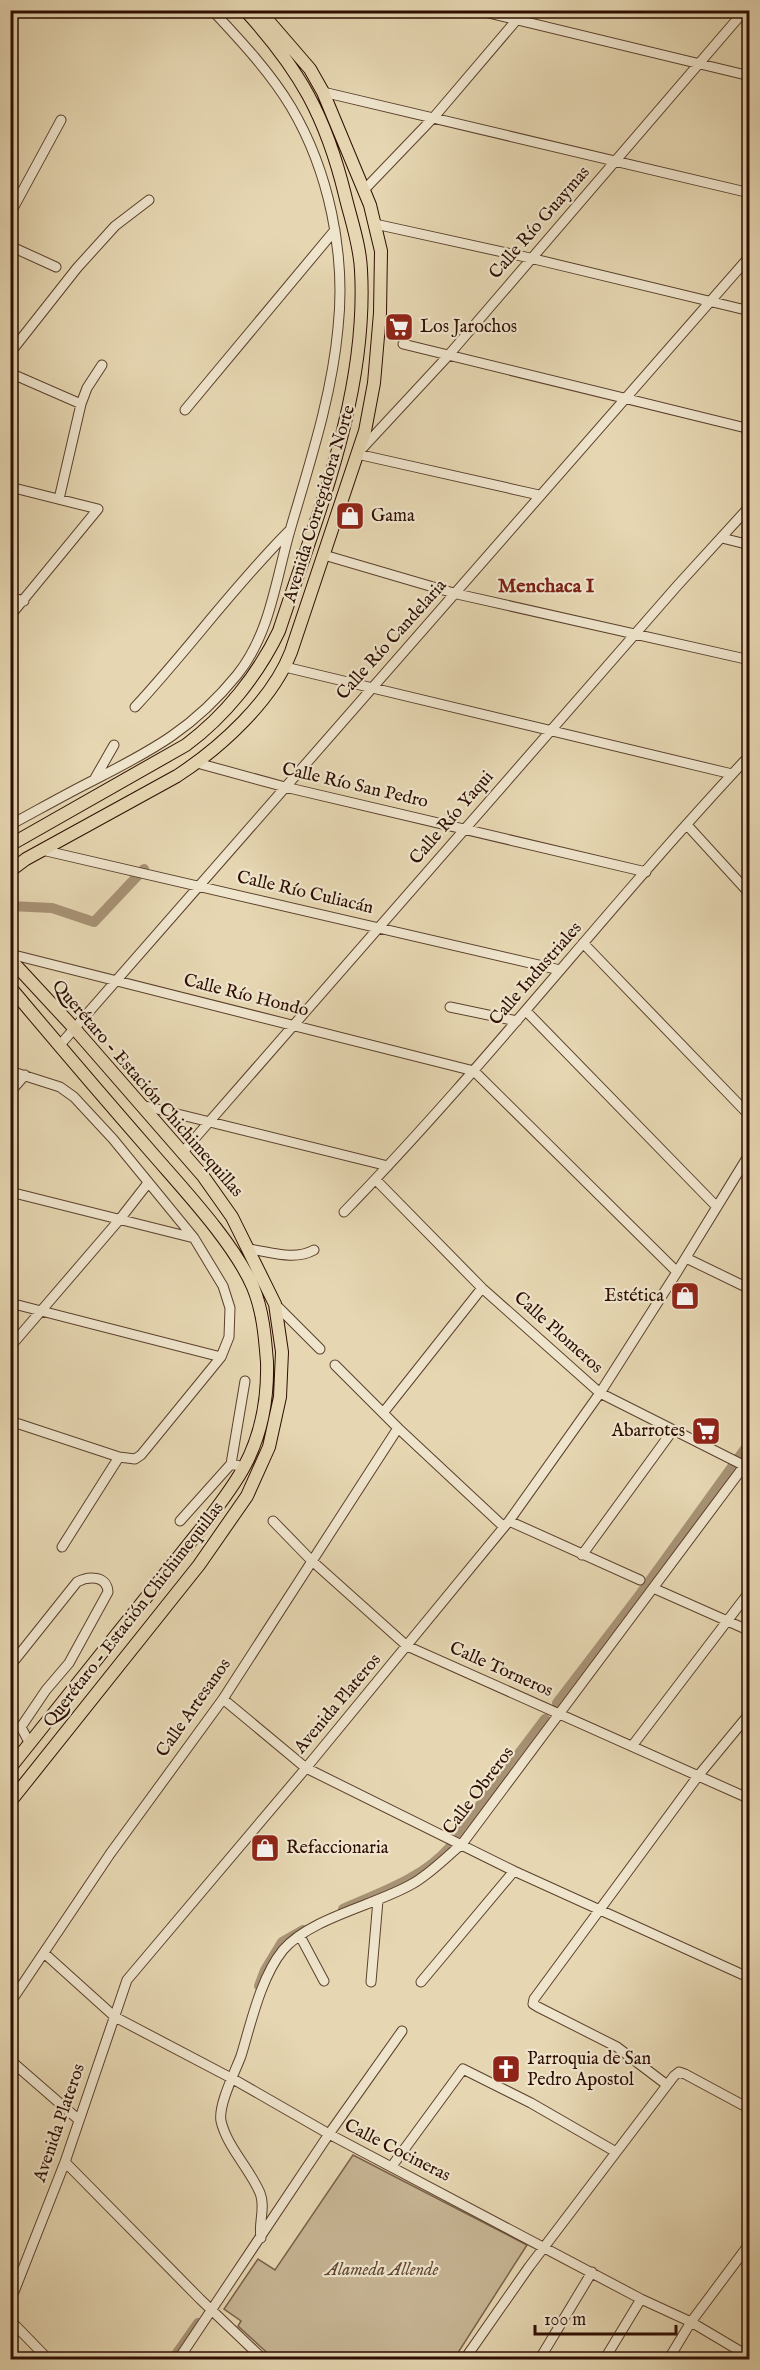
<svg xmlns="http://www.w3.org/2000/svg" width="760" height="2370" font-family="'IM FELL English',serif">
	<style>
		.green { fill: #c7b594; stroke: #7a614a; stroke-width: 1.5 }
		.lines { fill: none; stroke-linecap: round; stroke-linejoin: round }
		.canal { stroke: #a79275; stroke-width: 10 }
		.minor-casing { stroke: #5b402c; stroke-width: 11 }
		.major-casing { stroke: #2d0d00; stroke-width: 14 }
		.minor { stroke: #efe5cd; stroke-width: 9 }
		.major { stroke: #e6d7b2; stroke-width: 12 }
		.labels { text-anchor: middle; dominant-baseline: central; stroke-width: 4.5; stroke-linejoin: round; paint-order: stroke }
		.street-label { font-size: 18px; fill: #2d0d00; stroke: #efe5cd }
		.poi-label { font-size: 18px; fill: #2d0d00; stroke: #efe5cd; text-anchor: start }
		.park-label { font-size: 18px; font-style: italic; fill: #634834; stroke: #efe5cd }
		.neighbourhood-label { font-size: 20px; font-weight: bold; fill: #7a1f14; stroke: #efe5cd }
	</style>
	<rect width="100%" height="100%" fill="#e6d7b2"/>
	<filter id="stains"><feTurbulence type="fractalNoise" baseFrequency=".00333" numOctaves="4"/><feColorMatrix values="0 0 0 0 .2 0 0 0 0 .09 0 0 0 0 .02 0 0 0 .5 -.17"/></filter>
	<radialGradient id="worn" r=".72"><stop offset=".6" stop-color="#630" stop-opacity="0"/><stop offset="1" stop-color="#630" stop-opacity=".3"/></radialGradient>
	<path class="green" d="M353,2155l174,90 -73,114h-180l-36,-33 3,-5 -17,-12 34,-50 17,11z"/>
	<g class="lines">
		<path class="canal" d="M10,906l42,2 42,14 50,-53
			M557,1703l84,-110 109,-151
			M459,1833l86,-114
			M343,1909c38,-17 79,-30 107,-62
			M259,1986l6,-16 17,-28 21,-12
			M172,2360l26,-37"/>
		<g class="minor-casing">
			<path id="minor" d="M476,10l274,66
				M323,92l427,101
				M364,190l70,-73 91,-107
				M10,214l51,-94
				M375,224l155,34 220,53
				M10,246l46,21
				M403,344l347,85
				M10,353l67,-85 38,-42 34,-26
				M10,373l71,31
				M185,410l150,-180
				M10,487l88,22 -88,107
				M539,495l-182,-41 90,-97 298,-347
				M59,499l22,-95 6,-16 15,-23
				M722,538l28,7
				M324,555l133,39 293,66
				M10,597l14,4
				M285,667l447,107
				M135,707c53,-57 99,-121 154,-176
				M197,763l88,24 361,85
				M94,780l20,-35
				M10,825c28,-15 56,-31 84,-45 59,-30 100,-52 143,-105 34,-42 39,-98 54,-148 19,-65 41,-132 47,-199 8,-74 -9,-157 -47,-221 -21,-35 -51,-67 -79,-97
				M687,825l63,69
				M42,850l518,120
				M583,943l167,173
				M10,954l464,117
				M450,1007l67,14
				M526,1011l191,196
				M59,1046l691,-790
				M10,1071l50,16 14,10 39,42 81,99 29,48 7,22 -1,29 -8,20 -80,98 -6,4 -16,-2 -109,-36
				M474,1071l203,201
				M10,1092l15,-17
				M141,1105l247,61
				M182,1153l495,-567 73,-80
				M376,1180l106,108 118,105 147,74
				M10,1192l184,46
				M344,1212c142,-146 266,-308 406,-457
				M249,1249c22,3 45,12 65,1
				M686,1258l64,31
				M10,1303l211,54
				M275,1304l45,45
				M10,1347l110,-128 28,-36
				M335,1365l63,63 106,99
				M383,1413l99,-125
				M244,1467l-13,-3 14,-83
				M180,1521l51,-57
				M273,1521l38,39 96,86 343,153
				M509,1521l131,59
				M62,1547l57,-90
				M582,1555l91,-125
				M653,1588l97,43
				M10,1666l67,-84c11,-6 30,-7 31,10l-39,71 -23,27 -25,37 9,17
				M223,1699l83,69 208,103 236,107
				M632,1746l118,-155
				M300,1936l24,45
				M44,1953l71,64 118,62 96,55 312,165 50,23 59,35
				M371,1982l7,-82
				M421,1982l93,-111
				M10,2003l100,-149 113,-155 175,-271
				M10,2060l69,60
				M667,2085l-50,-38 -79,-40 -5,-3 1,-5 164,-223 52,-63
				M65,2162l135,137 64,61
				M392,2166l71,-97 68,34 85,49
				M261,2238c-3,-15 5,-30 -1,-45 -10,-24 -33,-46 -39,-72 -3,-16 14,-49 20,-65 10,-33 20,-79 42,-106 27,-32 93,-45 129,-66 18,-10 34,-27 50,-40l288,-386
				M10,2302l55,-140 62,-182 179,-212 203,-247 91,-128 77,-121 73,-119
				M10,2320l39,40
				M178,2360l151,-226 73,-103
				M464,2360l65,-93 145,-191 5,-4 6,2 65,35
				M539,2360l53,-88
				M604,2360l37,-61
				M668,2360l23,-38 59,-79"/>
		</g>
		<g class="major-casing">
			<path id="major" d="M10,845l176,-100c39,-29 72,-70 93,-114 38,-116 89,-236 82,-361 -1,-25 -10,-50 -16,-75 -19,-78 -45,-125 -100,-185
				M10,871l16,-12 151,-83c43,-28 95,-75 114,-124l74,-221 9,-48 6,-70 1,-62 -11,-46 -47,-113 -13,-23 -51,-59
				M10,959l64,69 129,148 29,41 43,87 7,48 -2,45 -11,50 -22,49 -48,69 -189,237
				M10,987c47,56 94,111 142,166 32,37 82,90 101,134 10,24 12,50 14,75 1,37 -5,72 -23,105 -10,19 -24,36 -36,53l-198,248"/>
		</g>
		<use href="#minor" class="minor"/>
		<use href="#major" class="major"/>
	</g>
	<defs>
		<g id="supermarket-square" transform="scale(1.5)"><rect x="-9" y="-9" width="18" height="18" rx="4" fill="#8f2418" stroke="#efe5cd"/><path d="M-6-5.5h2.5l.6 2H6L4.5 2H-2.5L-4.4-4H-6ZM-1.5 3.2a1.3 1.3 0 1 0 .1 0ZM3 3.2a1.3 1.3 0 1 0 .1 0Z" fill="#fff"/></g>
		<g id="shop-square" transform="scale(1.5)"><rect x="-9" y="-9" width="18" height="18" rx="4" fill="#8f2418" stroke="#efe5cd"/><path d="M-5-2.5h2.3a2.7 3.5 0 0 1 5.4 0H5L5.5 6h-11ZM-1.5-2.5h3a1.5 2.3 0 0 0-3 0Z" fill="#fff"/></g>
		<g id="church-square" transform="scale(1.5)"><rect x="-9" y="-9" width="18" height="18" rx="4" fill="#8f2418" stroke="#efe5cd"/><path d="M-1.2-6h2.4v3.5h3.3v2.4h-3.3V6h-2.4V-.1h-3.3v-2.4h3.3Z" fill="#fff"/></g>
	</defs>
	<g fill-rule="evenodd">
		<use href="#supermarket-square" x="399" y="327"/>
		<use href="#shop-square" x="350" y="516"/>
		<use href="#shop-square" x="685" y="1296"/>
		<use href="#supermarket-square" x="706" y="1431"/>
		<use href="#shop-square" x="265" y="1848"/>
		<use href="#church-square" x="506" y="2069"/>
	</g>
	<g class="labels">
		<g class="street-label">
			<text transform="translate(540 223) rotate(-49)">Calle Río Guaymas</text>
			<text transform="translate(320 504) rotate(-73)">Avenida Corregidora Norte</text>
			<text transform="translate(392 640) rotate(-48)">Calle Río Candelaria</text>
			<text transform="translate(355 786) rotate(13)">Calle Río San Pedro</text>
			<text transform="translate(452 818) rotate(-49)">Calle Río Yaqui</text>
			<text transform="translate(305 893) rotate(13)">Calle Río Culiacán</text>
			<text transform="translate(536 974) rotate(-49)">Calle Industriales</text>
			<text transform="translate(246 996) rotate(14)">Calle Río Hondo</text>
			<text transform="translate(147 1089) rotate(49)">Querétaro - Estación Chichimequillas</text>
			<text transform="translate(558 1333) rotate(42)">Calle Plomeros</text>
			<text transform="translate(134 1615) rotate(-52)">Querétaro - Estación Chichimequillas</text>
			<text transform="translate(501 1670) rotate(24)">Calle Torneros</text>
			<text transform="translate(338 1704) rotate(-50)">Avenida Plateros</text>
			<text transform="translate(194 1708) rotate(-55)">Calle Artesanos</text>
			<text transform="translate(479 1791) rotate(-53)">Calle Obreros</text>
			<text transform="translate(60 2123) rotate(-71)">Avenida Plateros</text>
			<text transform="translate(397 2151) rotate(27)">Calle Cocineras</text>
		</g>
		<g class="poi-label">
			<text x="420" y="327">Los Jarochos</text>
			<text x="371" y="516">Gama</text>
			<text x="664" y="1296" text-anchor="end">Estética</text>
			<text x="685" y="1431" text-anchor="end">Abarrotes</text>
			<text x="286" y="1848">Refaccionaria</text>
			<text x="527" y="2059">Parroquia de San<tspan x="527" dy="21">Pedro Apostol</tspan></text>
		</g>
		<g class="park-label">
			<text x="382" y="2270">Alameda Allende</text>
		</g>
		<g class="neighbourhood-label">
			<text x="546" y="586">Menchaca I</text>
		</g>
	</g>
	<rect width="760" height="2370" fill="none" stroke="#e6d7b2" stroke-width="36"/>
	<rect x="12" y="12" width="736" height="2346" fill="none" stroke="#2d0d00" stroke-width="3"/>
	<rect x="18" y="18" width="724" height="2334" fill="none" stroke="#2d0d00" stroke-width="1.5"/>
	<path d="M535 2325v9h141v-9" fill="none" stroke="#2d0d00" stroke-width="3"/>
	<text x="544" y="2325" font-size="18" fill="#2d0d00" stroke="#efe5cd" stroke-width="4.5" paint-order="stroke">100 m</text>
	<rect width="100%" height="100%" filter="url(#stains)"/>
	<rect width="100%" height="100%" fill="url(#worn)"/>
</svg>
